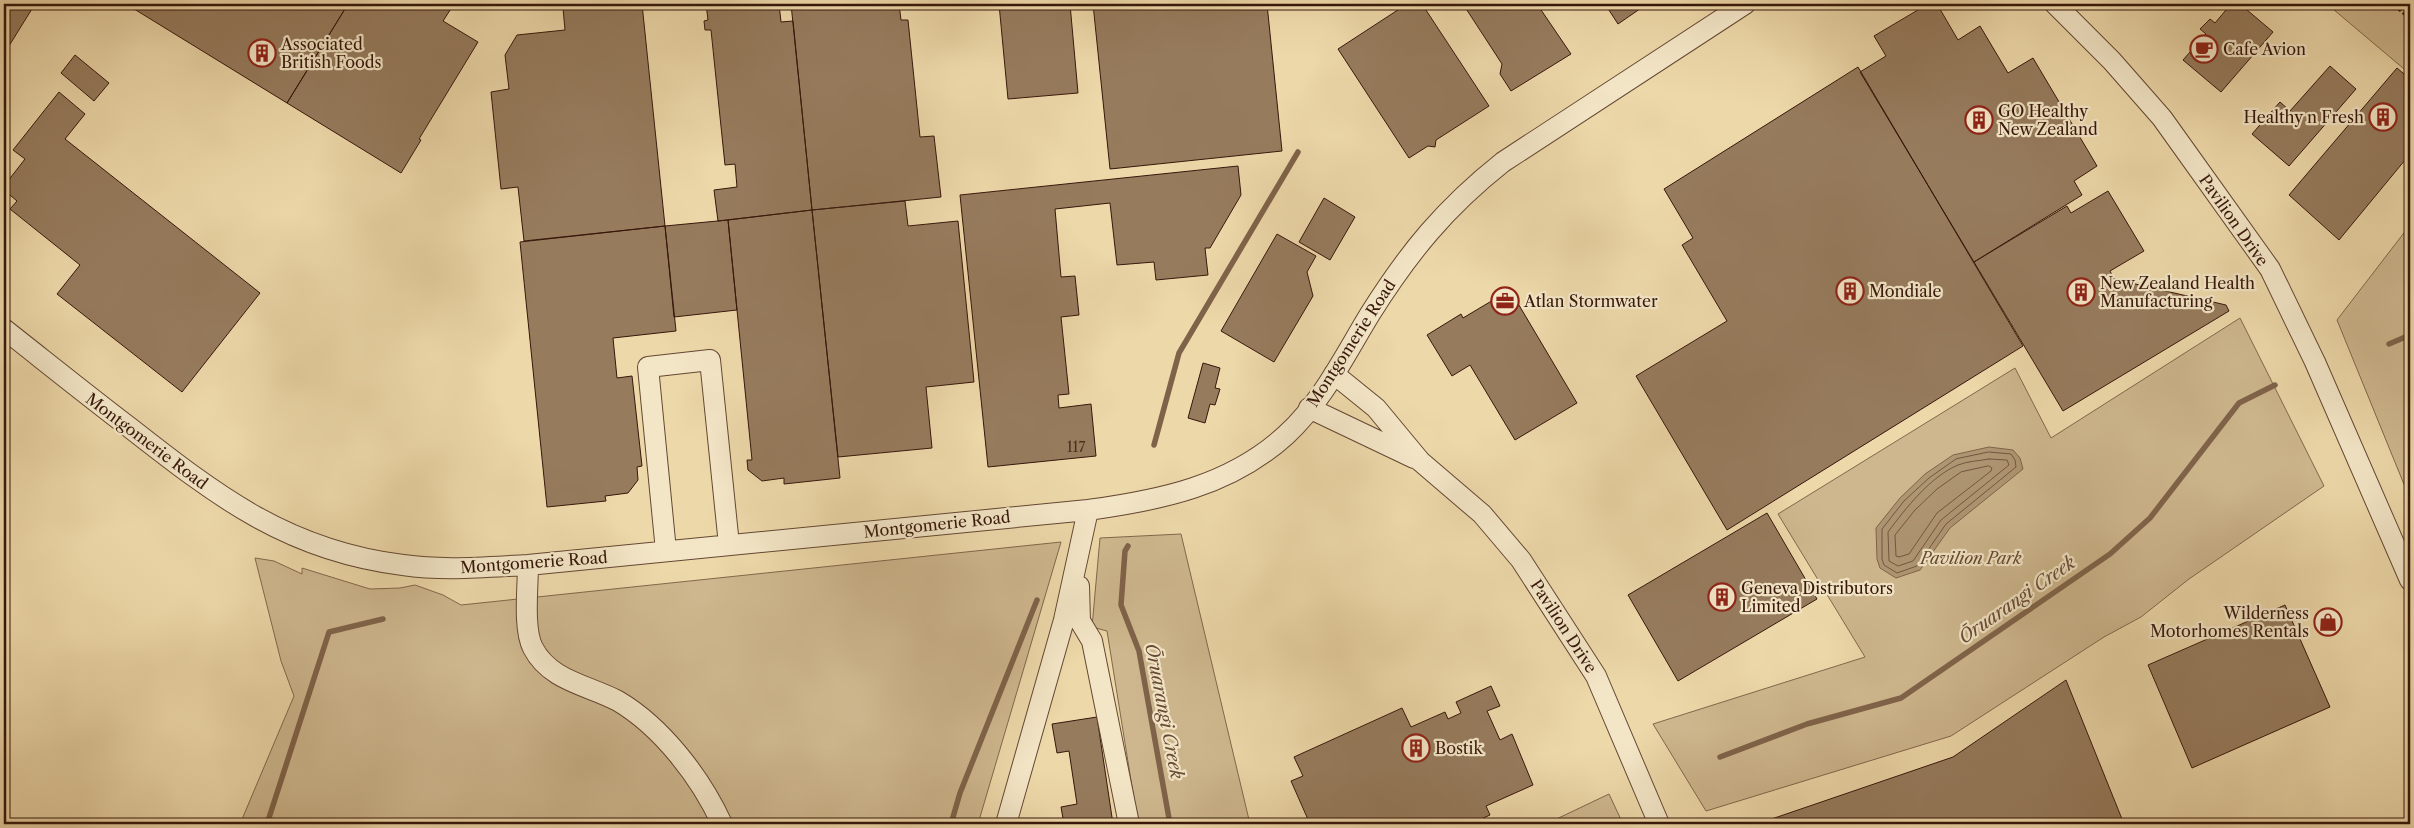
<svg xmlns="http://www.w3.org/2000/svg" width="2414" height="828" font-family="'Libre Caslon Text',serif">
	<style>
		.green { fill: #ceb78e; stroke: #82674c }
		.water { fill: #af9673; stroke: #7f6349 }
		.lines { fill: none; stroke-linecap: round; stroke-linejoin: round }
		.shore { stroke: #73563f; stroke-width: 1 }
		.stream { stroke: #7f6349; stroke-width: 5.5 }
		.building { fill: #967b5d; stroke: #37170b }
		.minor-casing { stroke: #644732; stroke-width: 22 }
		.path { stroke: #37170b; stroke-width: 3; stroke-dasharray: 4 2.5; stroke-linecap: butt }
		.minor { stroke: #f3e6c7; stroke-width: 20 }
		.labels { text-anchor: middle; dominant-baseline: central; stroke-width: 4.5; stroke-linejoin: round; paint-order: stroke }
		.number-label { font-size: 14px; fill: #4f3020 }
		.poi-label { font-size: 16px; fill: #37170b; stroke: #f3e6c7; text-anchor: start }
		.street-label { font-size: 16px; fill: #37170b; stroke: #f3e6c7 }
		.park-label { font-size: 16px; font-style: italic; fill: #644732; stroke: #f3e6c7 }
		.water-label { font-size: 18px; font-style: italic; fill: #674a35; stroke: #f3e6c7 }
	</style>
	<rect width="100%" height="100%" fill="#edd8a9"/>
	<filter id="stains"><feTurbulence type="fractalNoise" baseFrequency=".004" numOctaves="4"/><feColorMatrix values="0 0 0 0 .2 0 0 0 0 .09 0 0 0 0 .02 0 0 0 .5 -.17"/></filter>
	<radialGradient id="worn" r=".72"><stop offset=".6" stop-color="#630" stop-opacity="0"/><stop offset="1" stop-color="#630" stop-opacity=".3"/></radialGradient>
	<path class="green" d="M2327,4h83v70z
		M2410,225v274l-73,-179z
		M2240,318l84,168 -135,93 -48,38 -37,20 -153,99 -245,75 -53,-87 212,-67 -87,-143 237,-146 36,70z
		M1181,534l69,290h-112l-31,-193 -15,-4 8,-89z
		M1061,542l-83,282h-738l54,-128 -13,-35 -26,-103 19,3 28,13v-6l68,21 30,-1 15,-3 28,10 18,10z
		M1609,794l14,30h-77z"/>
	<path class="water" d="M1989,447l24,3 7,8 3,11 -73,59 -30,42 -24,8 -16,-10 -3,-9 -1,-31 24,-30 25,-24 28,-19z"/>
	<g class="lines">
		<path class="shore" d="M1989,452l22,2 4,6 1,7 -70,57 -29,42 -20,7 -13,-8 -2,-6v-30l22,-28 25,-23 27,-19z
			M1989,459l18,1 2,5 -68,55 -28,41 -15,5 -9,-5 -1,-29c17,-23 43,-56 70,-67 10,-4 21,-4 31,-6z
			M1989,466l3,2 -1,3 -54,42 -28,41 -10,3 -3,-1 -1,-21 20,-25 22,-21 24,-17z"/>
		<path class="stream" d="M2389,344l21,-9
			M1154,445l25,-92 119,-201
			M1128,546l-3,5 -4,54 18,46 31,173
			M1720,757l87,-33 94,-26 209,-144 40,-36 89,-115 36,-18
			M267,824l62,-192 54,-13
			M951,824l9,-31 77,-193
			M1588,824l8,-3"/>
	</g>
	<path class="building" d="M4,4h31l-31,50z
		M126,4h222l-61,99z
		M348,4h106l-11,17 35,21 -59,97 2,1 -20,33 -114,-70z
		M574,4h68l23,222 -141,15 -6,-54 -17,2 -10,-97 18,-3 -4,-34 12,-20 48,-5 -2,-22 11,-1z
		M706,4h73l2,18 12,-1 19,189 -94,11 -4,-31 23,-3 -2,-23 -10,1 -14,-135h-6l-1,-9 4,-1z
		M791,4h108l2,16h7l12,117 14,-1 7,61 -129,13z
		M999,4h71l8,89 -70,6z
		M1093,4h174l15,147 -172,18z
		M1407,4h15l67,102 -53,34 -1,7 -7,-1 -19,12 -71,-109z
		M1463,4h74l34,50 -60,37 -11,-17 2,-10z
		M1605,4h42l-29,20z
		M1928,4h9l21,36 22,-14 28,47 25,-15 64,108 -23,15 8,14 -108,67 -114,-190 26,-16 -12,-20z
		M2231,4h9l33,28 -52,60 -38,-32 23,-26 -6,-5 10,-10 5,4z
		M75,55l34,28 -15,18 -33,-28z
		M2330,66l26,23 -67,77 -37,-32 28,-32 10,9z
		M1858,67l165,279 -296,184 -91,-154 91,-55 -45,-76 11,-7 -29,-49z
		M2397,68l13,11v75l-71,86 -50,-45z
		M59,92l26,22 -20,25 195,154 -78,99 -125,-98 23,-29 -70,-56 7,-8 -13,-11v-4l21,-27 -12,-9z
		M1238,166l3,29 -31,53h-5l3,27 -52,5 -2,-18 -37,3 -7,-62 -55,6 6,68 14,-1 4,39 -18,2 8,77 -11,1 1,13 32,-4 5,52 -108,11 -28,-272z
		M2108,191l36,60 -34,20 4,8 112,26 3,6 -166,100 -89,-149 93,-56 4,7z
		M1324,198l31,19 -25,43 -31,-18z
		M905,201l3,25 50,-5 16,161 -48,5 6,61 -94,9 -26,-247z
		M812,210l28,268 -56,6v-6l-22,3 -14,-11 -1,-10h5l-24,-240z
		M728,220l9,90 -63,7 -9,-91z
		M665,226l11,105 -63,7 4,40 15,-2 10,90 -5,1 1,13 -10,13 -23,3 1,5 -59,6 -27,-265z
		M1277,234l39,22 -9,16 6,24 -39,66 -53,-31z
		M1510,290l67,113 -62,37 -45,-75 -18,11 -25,-41 34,-21 2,4z
		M1203,363l17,5 -5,20 5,1 -5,16 -5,-1 -5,19 -17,-5z
		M1767,513l50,86 -139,82 -50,-86z
		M2285,605l45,102 -138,61 -44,-103z
		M2066,680l58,144h-367l196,-67z
		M1491,686l9,20 -13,5 13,29 12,-6 21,51 -47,21 4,9 -20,9h-160l-19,-43 12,-5 -9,-19 108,-49 9,19 34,-15 3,7 13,-6 -5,-11z
		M1097,717l16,107h-49l-3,-17 16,-3 -8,-53 -12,2 -5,-29z"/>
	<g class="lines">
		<g class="minor-casing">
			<path id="minor" d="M2055,4l57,57 50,57 108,151 45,93 95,218
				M4,329c42,33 83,66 125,98 88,69 159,124 274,138 41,6 83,2 125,0l560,-55c73,-10 142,-24 198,-75 36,-33 59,-80 84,-121 39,-62 75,-106 133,-152l242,-158
				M1334,374l42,34 44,53 62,53 39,46 75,116 63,148
				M1309,408l105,50
				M666,551l-18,-184 62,-7 19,185
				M528,565c0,22 -5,64 5,83 17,33 55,37 85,53 44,26 83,77 104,123
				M1079,586l1,35 12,20 37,183
				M1006,824l58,-204 24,-110"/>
		</g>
		<path class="path" d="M2393,4l17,15"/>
		<use href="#minor" class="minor"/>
	</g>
	<defs>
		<g id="cafe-ring" transform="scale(1.4375)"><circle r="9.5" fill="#f3e6c7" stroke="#8f2418" stroke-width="1.5"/><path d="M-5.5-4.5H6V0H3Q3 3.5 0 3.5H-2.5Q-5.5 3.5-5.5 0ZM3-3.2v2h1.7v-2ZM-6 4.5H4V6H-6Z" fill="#8f2418"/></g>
		<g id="building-ring" transform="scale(1.4375)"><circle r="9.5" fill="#f3e6c7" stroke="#8f2418" stroke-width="1.5"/><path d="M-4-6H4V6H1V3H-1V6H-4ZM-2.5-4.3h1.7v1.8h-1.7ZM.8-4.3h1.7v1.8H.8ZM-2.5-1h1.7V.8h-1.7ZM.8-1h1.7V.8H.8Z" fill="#8f2418"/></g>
		<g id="office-ring" transform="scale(1.4375)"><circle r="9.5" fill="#f3e6c7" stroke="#8f2418" stroke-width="1.5"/><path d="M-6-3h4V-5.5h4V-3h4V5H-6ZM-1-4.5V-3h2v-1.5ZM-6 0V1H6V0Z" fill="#8f2418"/></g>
		<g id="shop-ring" transform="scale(1.4375)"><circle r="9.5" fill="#f3e6c7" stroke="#8f2418" stroke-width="1.5"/><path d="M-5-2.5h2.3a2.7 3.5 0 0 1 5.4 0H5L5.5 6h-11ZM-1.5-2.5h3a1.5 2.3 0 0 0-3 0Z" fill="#8f2418"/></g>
	</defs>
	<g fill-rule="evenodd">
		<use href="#cafe-ring" x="2204" y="49"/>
		<use href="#building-ring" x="262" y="53"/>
		<use href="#building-ring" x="2383" y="117"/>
		<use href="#building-ring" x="1979" y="120"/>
		<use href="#building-ring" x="1850" y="291"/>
		<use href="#building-ring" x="2081" y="292"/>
		<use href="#office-ring" x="1505" y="301"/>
		<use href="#building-ring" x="1722" y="597"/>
		<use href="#shop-ring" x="2328" y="622"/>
		<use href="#building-ring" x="1416" y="748"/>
	</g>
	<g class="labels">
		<g class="number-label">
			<text x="1076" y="447">117</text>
		</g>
		<g class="poi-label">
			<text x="281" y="44">Associated<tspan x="281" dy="18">British Foods</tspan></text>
			<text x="2223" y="49">Cafe Avion</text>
			<text x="1998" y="111">GO Healthy<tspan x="1998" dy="18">New Zealand</tspan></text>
			<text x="2364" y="117" text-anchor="end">Healthy n Fresh</text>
			<text x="2100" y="283">New Zealand Health<tspan x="2100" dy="18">Manufacturing</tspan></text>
			<text x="1869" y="291">Mondiale</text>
			<text x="1524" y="301">Atlan Stormwater</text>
			<text x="1741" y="588">Geneva Distributors<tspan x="1741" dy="18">Limited</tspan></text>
			<text x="2309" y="613" text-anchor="end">Wilderness<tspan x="2309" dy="18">Motorhomes Rentals</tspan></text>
			<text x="1435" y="748">Bostik</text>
		</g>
		<g class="street-label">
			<text transform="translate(2234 220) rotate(55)">Pavilion Drive</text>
			<text transform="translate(1351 343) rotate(-57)">Montgomerie Road</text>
			<text transform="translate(147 441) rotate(37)">Montgomerie Road</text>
			<text transform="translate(937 524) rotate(-6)">Montgomerie Road</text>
			<text transform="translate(534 562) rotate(-4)">Montgomerie Road</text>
			<text transform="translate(1564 626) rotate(57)">Pavilion Drive</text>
		</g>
		<g class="park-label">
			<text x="1971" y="558">Pavilion Park</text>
		</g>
		<g class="water-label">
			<text transform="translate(2017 600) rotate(-35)">Ōruarangi Creek</text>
			<text transform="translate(1164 711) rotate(79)">Ōruarangi Creek</text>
		</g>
	</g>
	<rect width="2414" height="828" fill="none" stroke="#edd8a9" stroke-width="20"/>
	<rect x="5" y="5" width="2404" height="818" fill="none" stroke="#37170b" stroke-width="2.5"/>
	<rect x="10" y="10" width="2394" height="808" fill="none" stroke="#37170b"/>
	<rect width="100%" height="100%" filter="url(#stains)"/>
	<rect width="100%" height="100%" fill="url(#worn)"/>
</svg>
